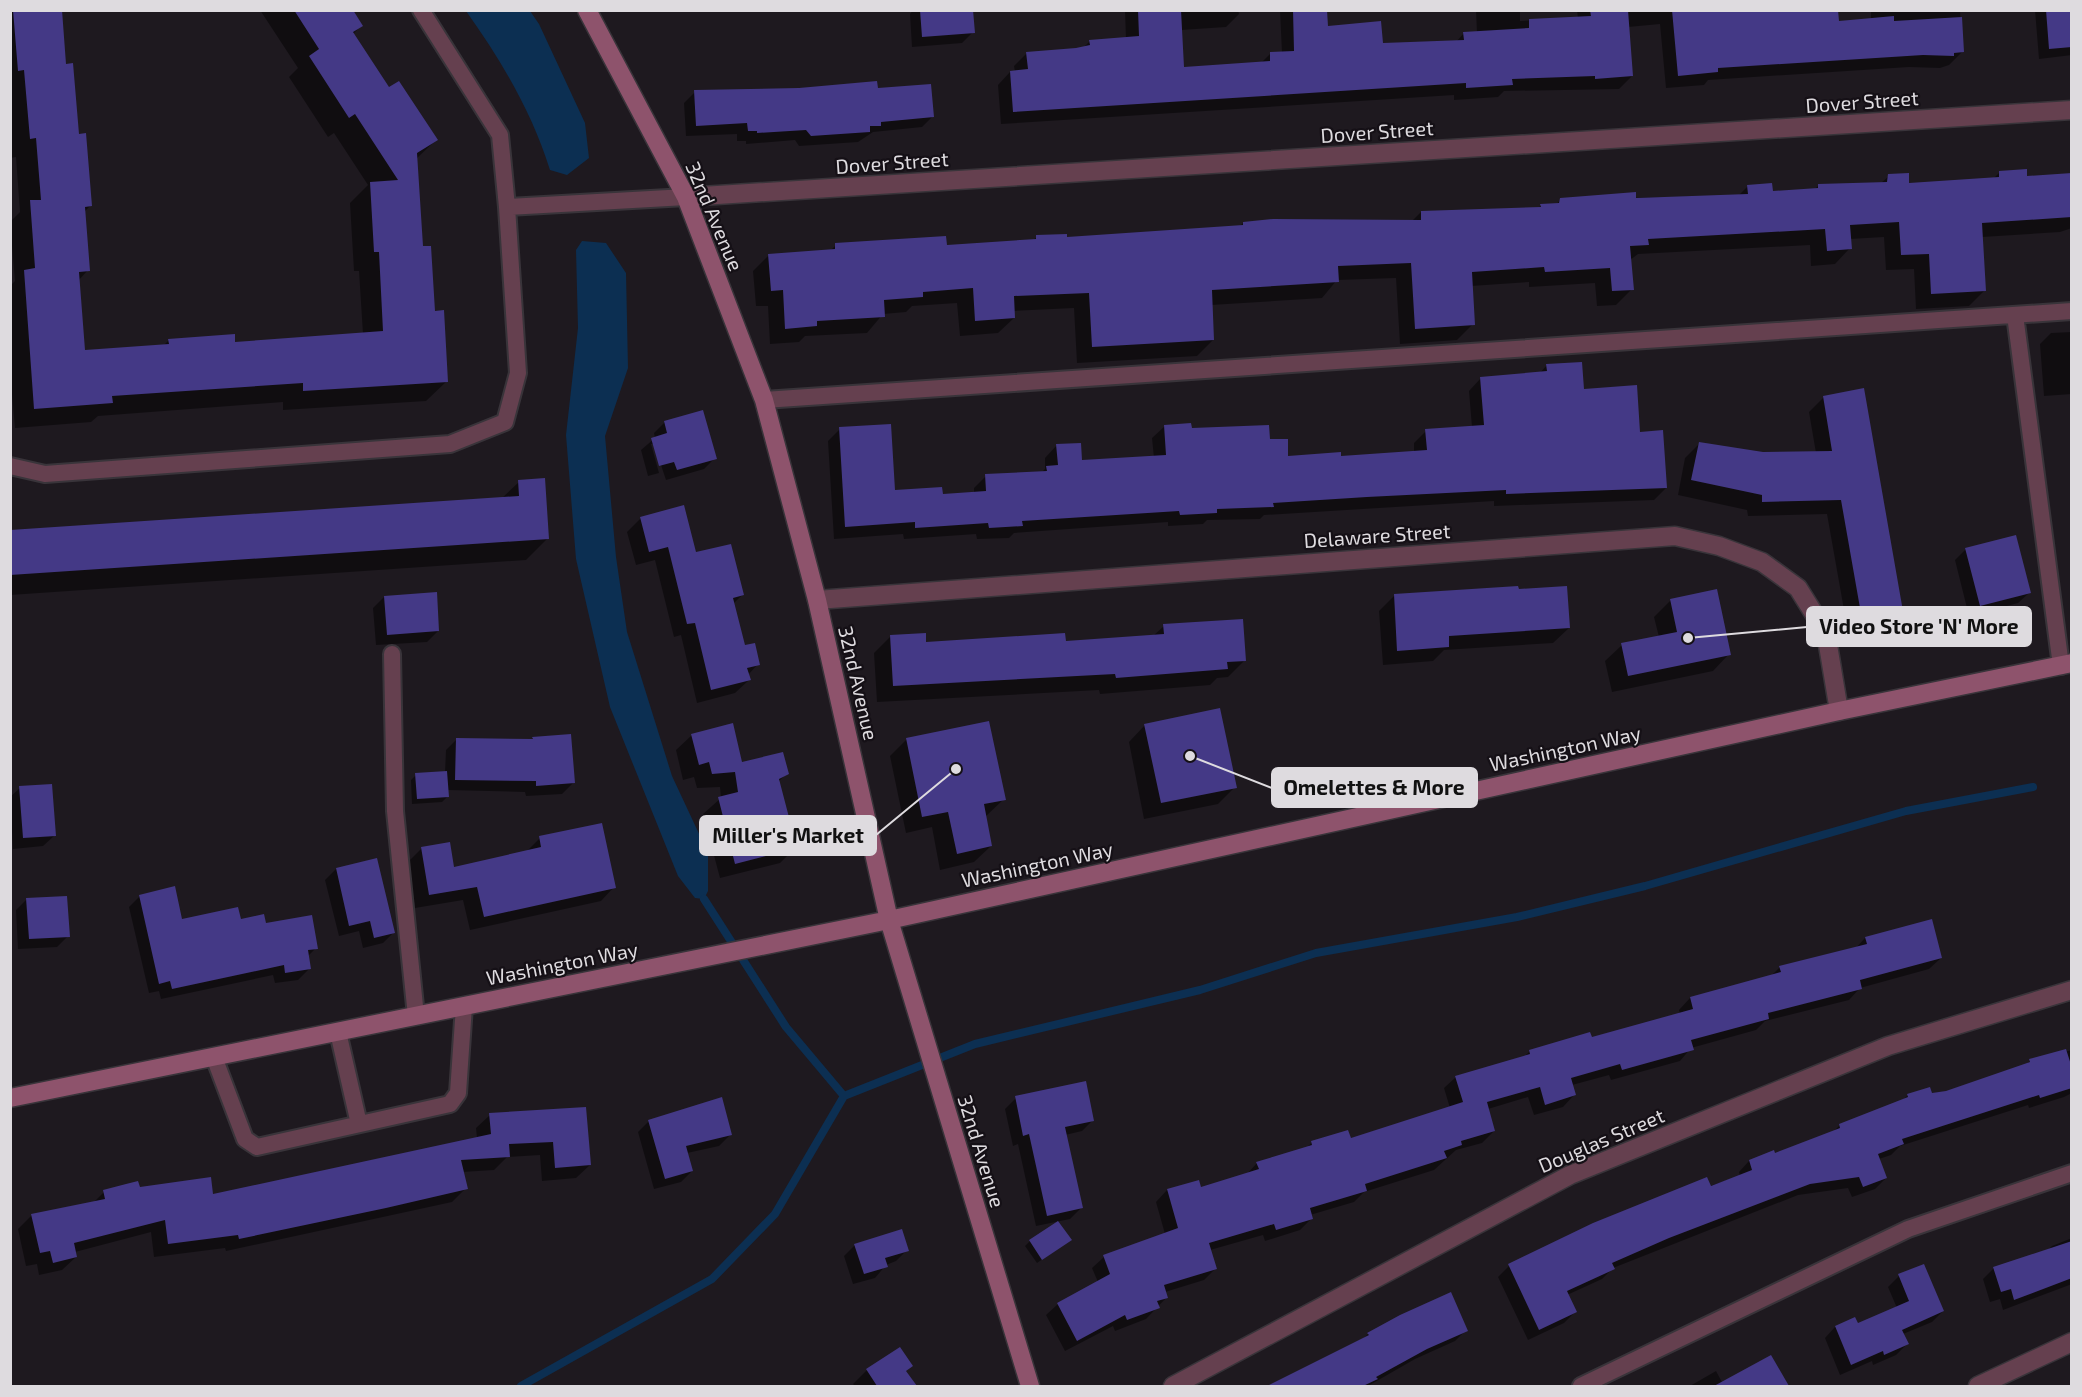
<svg xmlns="http://www.w3.org/2000/svg" width="2082" height="1397" font-family="'Exo 2',sans-serif">
	<style>
		.water { fill: #0c2f52 }
		.shadow { fill: #0007 }
		.lines { fill: none; stroke-linecap: round; stroke-linejoin: round }
		.stream { stroke: #0c2f52; stroke-width: 8 }
		.building { fill: #443986 }
		.lane-casing { stroke: #39343a; stroke-width: 20 }
		.street-casing { stroke: #39343a; stroke-width: 21 }
		.secondary-casing { stroke: #39343a; stroke-width: 21 }
		.lane { stroke: #65404f; stroke-width: 16 }
		.street { stroke: #65404f; stroke-width: 18 }
		.secondary { stroke: #8e536c; stroke-width: 18 }
		.labels { text-anchor: middle; dominant-baseline: central; stroke-width: 4.5; stroke-linejoin: round; paint-order: stroke }
		.street-label { font-size: 20px; fill: #dedbdf; stroke: #151016 }
		.leader { fill: none; stroke: #dedbdf; stroke-width: 2 }
		.callout-dot { fill: #dedbdf; stroke: #151016; stroke-width: 2 }
		.callout { fill: #dedbdf; stroke: #dedbdf; stroke-width: 2 }
		.callout-label { font-size: 21px; text-anchor: middle; font-weight: bold; fill: #111 }
	</style>
	<rect width="100%" height="100%" fill="#1e191f"/>
	<path class="water" d="M466,11h64l9,13 46,99 4,35 -22,17 -17,-5c-18,-58 -49,-110 -84,-159z
		M582,241l24,2 20,30 2,95 -23,68 11,121 11,75 45,144 36,77v38l-4,8 -9,-1 -17,-22 -68,-169 -34,-148 -10,-124 12,-107 -2,-78z"/>
	<path class="shadow" d="M10,10h51l4,55 25,141 -6,6 4,58 -10,11 6,71 79,-6 6,-6 65,4 129,-10 -4,-63h-5l-4,-68 18,-18 -34,-52 -6,4 -39,-60 9,-9 -38,-58h91l10,16 -8,8 36,55 47,51 -20,19 5,89 26,133 -21,20 -143,9v-8l-185,14 -7,6 -76,6 -5,-56v-86l5,-5 -5,-59 10,-10 -4,-55 -6,1z
		M913,10h59l1,22 -11,11 -50,4 -2,-33z
		M1125,10h113l1,4 -13,13 -45,3 2,39 78,-6 9,-9 12,-1 -2,-43h45l1,18 55,17 75,-3 8,-9h13l-1,-23h44v11l58,-3 -1,-8h259l1,13 34,-3v-10h89l2,42 -13,13 -9,3 -31,-1 -201,13 -4,5 -38,3 -6,-64 -32,3 4,49 -13,13 -115,2 -6,6 -44,3v-5l-453,29 -3,-39 12,-13h5l-1,-6 13,-13 56,-5 7,-7 36,-2z
		M2035,10h37v45l-33,4z
		M877,90l56,26 -11,11 -49,5 -15,10 -59,4 -4,-6 -49,4v-3h-9v-7l-51,2 -2,-33 11,-11z
		M1999,173l27,5 46,-4v54l-12,4 -78,5 3,53 -16,16 -53,3 -2,-40 -28,1 -2,-33 -34,2v9l-15,16 -24,2 -1,-21 -172,9 -8,6 2,29 -16,16 -19,1 -2,-23 -66,4v-5l-58,4 2,38 -16,16 -57,4 -4,-66 -59,2 -15,18 -111,7 2,35 -16,16 -120,7 -3,-55 -61,3 1,7 -16,15 -38,3 -3,-33 -45,3 -6,6 -23,2 -16,19 -62,3 -6,6 -29,2 -2,-38h-12l-3,-35 16,-16 61,-4 6,-6 110,2 87,-7 4,-3 28,1 175,-12 3,-3 169,-2 9,-9 117,-3 3,-4h15l5,-6 177,-3 10,-10 23,7 43,-3 4,-4 63,-3 8,-7 19,8 85,-5z
		M2072,332v62l-28,2 -4,-52 11,-11z
		M1547,365l91,69 28,54 -12,12 -160,6v-5l-230,14 -4,4 -53,1 -4,4 -35,2v-4l-154,11 -5,5 -32,1 -1,-5 -72,5 -1,-5 -69,5 -6,-98 12,-12 54,63 47,3 33,-2v-5l12,-12 55,-3 4,-4v-11l12,-13 24,17 73,-4 -2,-20 13,-12 103,15 19,17h53l74,-5v-10l12,-12 46,-4 -3,-36 12,-13 58,-4z
		M1824,397l79,220 -15,15 -39,6 -22,-124 -79,2 -1,-6 -69,-15 7,-37 15,-15 63,11 53,-1 -7,-41z
		M665,422l50,36 -11,11 -38,11 -12,-36h-3l8,29 -11,3 -7,-26 14,-12 -1,-5z
		M519,482l29,56 -22,22 -516,35v-64l492,-33z
		M641,518l54,36 47,41 -9,9 11,43 14,17 -10,11 1,5 -14,13 -38,10 -16,-68 -7,2 -19,-77 -19,5 -9,-33z
		M1966,549l63,44 -11,10 -49,13 -14,-56z
		M1394,596l175,32 -16,15 -109,7 -11,11 -50,4 -4,-54z
		M384,597l54,34 -11,11 -51,3 -3,-37z
		M1671,600l58,54 -16,17 -101,21 -7,-31 17,-16 37,-8 -5,-20z
		M1164,626l81,34 -17,17 -11,1 -7,7 -110,9 -1,-4 -222,12 -3,-49 17,-17 34,8 139,-1 89,-7z
		M988,722l16,77 -19,18 6,29 -17,16 -34,8 -8,-43 -26,6 -16,-77 16,-16z
		M1145,725l90,62 -17,17 -74,15 -15,-77z
		M692,735l49,29 46,9 -9,9 17,66 -15,15 -60,15 -17,-64 18,-16 -1,-11 -23,1 -3,-11 -11,3 -7,-30z
		M533,738l40,45 -11,11 -36,2 -1,-4 -78,-2v7l-5,5 -30,2 -1,-24 5,-5 29,-2 1,-23 11,-11 74,2z
		M20,788l34,48 -11,10 -30,3 -3,-52z
		M540,838l74,49 -13,14 -131,29 -7,-30 -48,8 -7,-46 14,-14 31,21 73,-17z
		M376,860l18,72 -11,11 -20,5 -4,-17 -20,5 -14,-56 11,-11z
		M140,896l41,25h59l24,3 52,24 -9,9 2,12 -11,11 -23,3 -2,-8 -112,24 -2,-8 -10,2 -20,-86z
		M27,899l41,37 -11,11 -39,2 -2,-39z
		M1865,938l76,20 -12,11 -69,19 -11,12 -84,21 -9,9 -65,18 -11,13 -69,19 -2,-5 -37,10 2,10 -11,12 -29,8 -6,-18 -40,12 6,22 -12,12 -26,7 -22,20 -70,22 -10,10 -44,13 1,4 -11,11 -35,11 -2,-6 -53,15 5,19 -11,11 -39,12 2,5 -21,22 -31,12 -2,-5 -48,25 -19,-36 12,-11 40,-22 -6,-14 12,-11 61,-23 -9,-32 11,-12 33,-1 46,-14 11,-12 49,-14 6,-7 38,-3 100,-31 -6,-20 12,-11 68,-20 6,-6 61,-12 89,-25 -1,-4 11,-12 81,-22 9,-9 75,-18z
		M2072,1050v43l-8,4 -35,11 -1,-3 -128,41 -9,9 -12,4 7,19 -11,11 -23,8 -4,-9 -50,7 -185,73 -11,11 -35,16 8,17 -11,11 -36,17 -30,-63 11,-11 85,-41 146,-49 -1,-4 10,-11 25,-6 59,-23 7,-7 62,-24 6,-6 39,-3 79,-27 4,-4z
		M1016,1098l77,22 -11,11 -17,4 16,73 -11,11 -34,7 -18,-82 -5,2 -8,-37z
		M721,1099l9,36 -11,11 -32,7 5,18 -11,11 -27,7 -16,-57 11,-11z
		M585,1109l5,56 -14,13 -34,3 -2,-26 -33,2 -13,13 -32,2 4,16 -14,14 -226,49 -1,-3 -71,9 -3,-25 -76,20 1,5 -14,13 -23,5 -2,-11 -11,2 -8,-37 14,-14 61,-12 11,-11 35,-4 73,8 265,-58 -1,-10 14,-13z
		M2072,1238v46l-69,26 -3,-11 -10,3 -7,-23 11,-11 53,-17 5,-5z
		M1070,1240l-33,23 -12,-17 5,-5z
		M855,1245l52,5 -11,11 -10,4 -11,13 -22,6 -9,-28z
		M1923,1266l20,45 -11,11 -29,12 4,10 -11,11 -23,10 -1,-4 -32,14 -15,-37 10,-11 22,-2 40,-17 -9,-21 11,-11z
		M1466,1330l-11,11 -40,18 -47,27h-94l87,-45 7,-7z
		M899,1349l12,17 -6,6 10,14h-60l-2,-2 14,-14z
		M1771,1357l16,29h-97l26,-15 7,13z"/>
	<g class="lines">
		<path class="stream" d="M704,899l82,128 58,69
			M521,1386l191,-107 63,-65 69,-118 131,-52 225,-54 116,-37 201,-36 128,-31 261,-75 127,-24"/>
	</g>
	<path class="building" d="M13,10h49l4,54 7,-1 6,71 7,-1 6,73 -7,1 5,64 -11,1 6,78 84,-6 -1,-5 67,-5v8l148,-11 -4,-79h-5l-4,-70 28,-2 -43,-66 -6,4 -40,-62 10,-7 -25,-39h59l10,16 -10,6 36,55 10,-6 39,59 -21,13 6,93h8l4,65 9,-1 4,72 -145,9v-8l-191,13 1,7 -79,6 -10,-139 11,-2 -5,-68h11l-5,-62 -6,1 -6,-69 -6,1z
		M920,10h53l2,23 -53,4z
		M1138,10h43l3,57 86,-6v-9l24,-1 -1,-41h34l1,16 53,-5 2,22 81,-3 -1,-8 66,-4v-9l62,-3 -1,-6h38l5,66 -38,3v-3l-83,3 1,6 -47,3v-5l-453,29 -3,-41 18,-2 -2,-17 50,-4 14,-3 -1,-5 50,-4z
		M1672,10h166l1,11 55,-5v5l68,-4 2,35 -10,1v3l-31,-1 -205,13v4l-40,4z
		M2046,10h26v37l-23,2z
		M877,81l1,7 53,-4 3,33 -53,5v4h-11v6l-59,4 -5,-6 -49,3v-2h-9l-1,-8 -51,3 -2,-36 105,-2z
		M2027,169v7l45,-3v44l-90,6 4,68 -55,3 -2,-40 -28,1 -2,-33 -49,3 2,24 -25,2 -2,-22 -177,10 1,6 -19,1 4,44 -22,1 -2,-23 -65,4 -1,-5 -72,5 3,53 -60,4 -4,-66 -73,3 1,16 -127,8 2,50 -122,7 -3,-54 -75,3 1,22 -40,3 -2,-33 -50,4v5l-39,3 1,17 -68,4v5l-32,3 -2,-39 -12,1 -3,-37 67,-5v-6l111,-7 1,9 89,-6v-4l31,-1v3l176,-12v-3l30,-3 148,1v-9l120,-4 -1,-3 19,-1 1,-5 76,-6v6l112,-4 -1,-9 25,-2 1,8 45,-3v-4l69,-2 1,-8 21,-1v10l90,-6v-6z
		M1582,362l2,27 53,-4 3,47 23,-2 4,58 -161,6v-4l-139,7 -94,6 1,4 -57,2v4l-37,2 -1,-4 -157,10 1,5 -34,2 -1,-5 -73,5v-6l-70,5 -6,-100 52,-3 4,66 47,-3 1,7 43,-3 -1,-17 62,-3 -1,-5 12,-1 -2,-21 25,-1 1,17 84,-5 -2,-30 27,-2 1,5 77,-3 1,14h18v17l53,-4v4l86,-6 -2,-21 59,-4 -4,-48 67,-6 -1,-7z
		M1864,388l40,229 -41,8 -22,-125 -79,2v-7l-71,-15 8,-38 64,10 69,-1 -9,-55z
		M703,410l14,49 -40,11 -3,-8 -15,4 -8,-28 16,-5 -3,-12z
		M545,478l4,61 -539,36v-45l509,-34 -1,-16z
		M684,505l12,47 35,-8 13,51 -11,3 12,47 10,-2 5,22 -13,3 4,12 -40,10 -16,-67 -8,1 -19,-77 -19,5 -9,-35z
		M2016,535l15,58 -51,13 -15,-58z
		M1518,586l1,3 48,-3 3,42 -121,8v11l-52,4 -3,-57z
		M1717,589l14,66 -103,21 -7,-33 56,-11 -7,-33z
		M437,592l2,39 -52,4 -3,-39z
		M1243,619l3,42 -19,1 1,7 -112,9 -1,-4 -222,12 -3,-51 36,-2v9l139,-9 1,8 98,-7 -1,-10z
		M1220,708l17,80 -76,15 -17,-79z
		M989,721l17,79 -22,4 8,42 -35,8 -9,-42 -26,5 -16,-79z
		M733,723l9,39 41,-10 6,22 -10,5 18,69 -62,16 -17,-67 20,-5 -3,-20 -23,2 -3,-12 -10,3 -8,-31z
		M571,734l4,49 -39,3v-5l-81,-1 1,-42 77,1 -1,-2z
		M447,771l2,26 -32,2 -2,-26z
		M52,784l4,52 -33,2 -4,-52z
		M602,823l14,65 -132,29 -7,-30 -48,8 -8,-48 29,-5 4,25 87,-20 -2,-11z
		M377,858l18,75 -21,5 -4,-17 -21,5 -13,-58z
		M175,886l7,33 56,-12 3,12 23,-5 2,9 46,-8 6,34 -10,1 3,19 -26,4 -1,-8 -112,24 -2,-8 -11,3 -20,-89z
		M67,896l3,41 -41,2 -3,-41z
		M1932,919l10,39 -82,22 2,9 -94,24 1,6 -78,21 3,10 -72,20 -2,-6 -49,14 5,17 -31,10 -5,-18 -53,15 8,29 -34,10 1,4 -18,6 3,7 -82,26 2,7 -57,17 3,11 -37,11 -2,-6 -65,19 8,26 -53,16 4,13 -11,3 3,7 -33,12 -2,-5 -48,26 -20,-38 53,-29 -7,-19 75,-27 -11,-39 32,-9 2,7 58,-18 -3,-7 56,-17 -1,-4 37,-11 3,8 112,-36 -8,-26 75,-22 -1,-4 61,-18 2,5 101,-28 -3,-12 91,-25 -2,-6 88,-22 -2,-7z
		M2066,1049l6,19v20l-32,10 -1,-3 -137,44 2,5 -26,10 9,24 -24,9 -4,-10 -49,7 -141,54 -57,25 3,6 -48,22 10,21 -38,18 -31,-66 85,-41 114,-46 4,9 41,-16 -3,-10 25,-10 1,3 65,-25 -1,-4 69,-27 -1,-3 23,-7 2,6 14,-2 84,-29 -1,-3z
		M1086,1081l8,40 -29,6 18,81 -36,8 -18,-82 -6,2 -8,-40z
		M722,1097l10,38 -46,11 7,25 -28,8 -17,-59z
		M586,1107l5,58 -36,3 -2,-26 -44,2 1,13 -49,3 7,29 -82,19 -147,31 -1,-4 -70,9 -3,-24 -91,23 3,14 -24,6 -3,-12 -10,2 -9,-39 74,-15 -2,-9 23,-6 12,-3 2,6 71,-10 2,17 278,-60 -2,-21z
		M1058,1221l14,19 -30,20 -13,-20z
		M902,1229l7,22 -24,7 3,9 -24,7 -10,-30z
		M2072,1241v37l-58,22 -3,-11 -10,3 -8,-25z
		M1924,1264l20,47 -42,19 7,14 -25,11 -1,-4 -32,14 -16,-39 20,-9 3,6 51,-22 -11,-27z
		M1451,1292l17,39 -41,18 -51,28 2,2 -15,7h-96l102,-51 -2,-2 33,-18z
		M900,1347l13,19 -7,5 11,15h-40l-11,-17z
		M1771,1355l18,31h-75z"/>
	<g class="lines">
		<g class="lane-casing">
			<path id="lane" d="M507,207l179,-10
				M2015,315l46,351
				M764,400l1308,-89
				M10,466l35,8 405,-30 55,-22 13,-49 -11,-166 -7,-72 -79,-125
				M392,654l3,157 21,205
				M338,1032l21,92
				M214,1057l31,82 12,8 193,-43 8,-11 6,-87
				M1581,1386l327,-157 164,-56"/>
		</g>
		<g class="street-casing">
			<path id="street" d="M686,197l1386,-87
				M817,600l858,-64 44,10 43,16 36,26 28,45 13,78
				M1173,1386l397,-211 318,-129 184,-56
				M1978,1386l94,-44"/>
		</g>
		<g class="secondary-casing">
			<path id="secondary" d="M587,10l99,187 78,203 53,200 72,320 141,466
				M10,1098l879,-178 950,-209 233,-48"/>
		</g>
		<use href="#lane" class="lane"/>
		<use href="#street" class="street"/>
		<use href="#secondary" class="secondary"/>
	</g>
	<g class="labels">
		<g class="street-label">
			<text transform="translate(1862 101) rotate(-4)">Dover Street</text>
			<text transform="translate(1377 131) rotate(-4)">Dover Street</text>
			<text transform="translate(892 162) rotate(-4)">Dover Street</text>
			<text transform="translate(715 216) rotate(67)">32nd Avenue</text>
			<text transform="translate(1377 535) rotate(-4)">Delaware Street</text>
			<text transform="translate(859 683) rotate(77)">32nd Avenue</text>
			<text transform="translate(1565 748) rotate(-12)">Washington Way</text>
			<text transform="translate(1037 864) rotate(-12)">Washington Way</text>
			<text transform="translate(562 963) rotate(-11)">Washington Way</text>
			<text transform="translate(1601 1140) rotate(-23)">Douglas Street</text>
			<text transform="translate(982 1151) rotate(73)">32nd Avenue</text>
		</g>
	</g>
	<path class="leader" d="M1688 638L1807 627M1190 756L1272 788M956 769L876 835"/>
	<g class="callout-dot">
		<circle cx="1688" cy="638" r="6"/>
		<circle cx="1190" cy="756" r="6"/>
		<circle cx="956" cy="769" r="6"/>
	</g>
	<g class="callout">
		<rect x="1807" y="607" width="224" height="39" rx="6"/>
		<rect x="1272" y="768" width="205" height="39" rx="6"/>
		<rect x="700" y="816" width="176" height="39" rx="6"/>
	</g>
	<g class="callout-label">
		<text x="1919" y="634">Video Store 'N' More</text>
		<text x="1374" y="795">Omelettes &amp; More</text>
		<text x="788" y="843">Miller's Market</text>
	</g>
	<rect width="2082" height="1397" fill="none" stroke="#dedbdf" stroke-width="24"/>
</svg>
